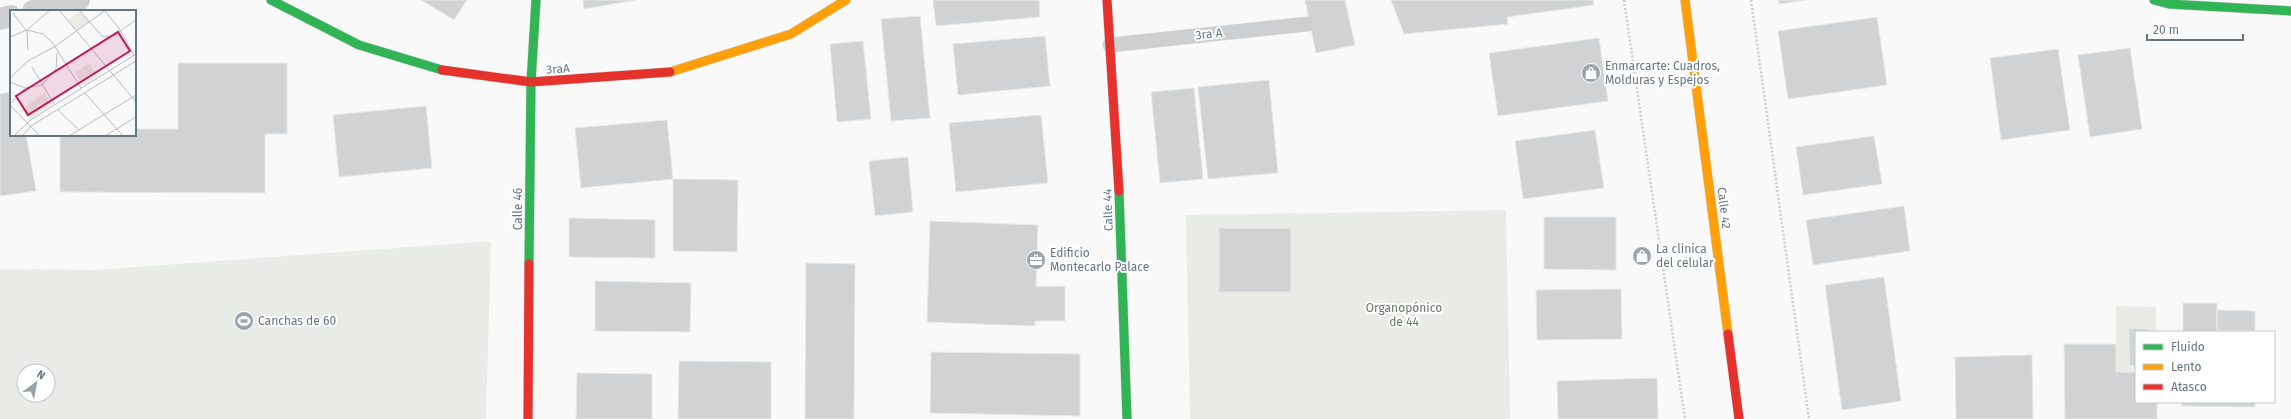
<svg xmlns="http://www.w3.org/2000/svg" width="2291" height="419" font-family="'Fira Sans',sans-serif">
	<style>
		.garden { fill: #e8ebe6; fill-rule: evenodd }
		.water { fill: #ced6d9 }
		.building { fill: #d0d2d3; stroke: #e8e8e8 }
		.lines { fill: none; stroke-linecap: round; stroke-linejoin: round }
		.fast-casing { stroke: #d5d6d7; stroke-width: 10 }
		.slow-casing { stroke: #d5d6d7; stroke-width: 10 }
		.jam-casing { stroke: #d5d6d7; stroke-width: 10 }
		.path { stroke: #cbcccd; stroke-width: 2.5; stroke-dasharray: 2 2; stroke-linecap: butt }
		.lane { stroke: #cecfd0; stroke-width: 15 }
		.street { stroke: #cecfd0; stroke-width: 22 }
		.fast { stroke: #30b455; stroke-width: 9 }
		.slow { stroke: #ff9f0a; stroke-width: 9 }
		.jam { stroke: #e5322d; stroke-width: 9 }
		.labels { text-anchor: middle; dominant-baseline: central; stroke-width: 4; stroke-linejoin: round; paint-order: stroke }
		.street-label { font-size: 12px; fill: #657683; stroke: #fff }
		.poi-label { font-size: 12px; fill: #657683; stroke: #fff; text-anchor: start }
		.park-label { font-size: 12px; fill: #687a64; stroke: #fff }
		.inset-road { fill: none; stroke: #b5bdc3; stroke-width: 1 }
		.view { fill: #c2185b; fill-opacity: 0.15; stroke: #c2185b; stroke-width: 2 }
		.inset-edge { fill: none; stroke: #657683; stroke-width: 2 }
	</style>
	<rect width="100%" height="100%" fill="#f9f9f9"/>
	<path class="garden" d="M1506,210l4,209h-320l-4,-204z
		M491,241l-5,178h-486v-150l95,1zM24,371h24v24h-24z
		M2116,306l40,1v25h-20v40h-20z"/>
	<path class="water" d="M2129,329h18v3h-11v33h-6z"/>
	<path class="building" d="M421,0h46l-13,20z
		M583,0h53l-52,9z
		M933,0h106l1,17 -104,9z
		M1305,0h40l10,45 -39,8z
		M1391,0h202l1,5 -87,12 1,7 -104,10z
		M1779,0h26l-26,4z
		M920,16l10,102 -39,3 -10,-102z
		M1877,17l10,68 -99,14 -10,-68z
		M1045,36l5,50 -92,9 -5,-51z
		M1599,38l9,63 -110,15 -9,-63z
		M863,41l8,78 -34,3 -7,-78z
		M2130,48l12,81 -52,8 -12,-82z
		M2058,49l12,81 -69,10 -11,-82z
		M178,63h109v71h-22v59l-205,-1v-57h75v-6h43z
		M1269,80l9,93 -70,6 -10,-92z
		M1194,88l9,91 -43,4 -9,-91z
		M11,92v43h15l10,56 -36,5v-102z
		M426,106l6,62 -93,9 -6,-62z
		M1041,115l7,68 -92,9 -7,-69z
		M667,120l6,59 -92,9 -6,-60z
		M1595,130l9,58 -81,11 -8,-58z
		M1874,136l8,48 -79,11 -7,-48z
		M908,157l5,55 -38,4 -6,-55z
		M673,179l65,1 -1,72 -64,-1z
		M1904,206l6,45 -97,14 -7,-45z
		M1544,217h72v53l-72,-1z
		M569,218l86,2v38l-86,-1z
		M930,221l108,4 -2,62 29,-1v35h-30v5l-108,-4z
		M1219,228h72v64h-72z
		M806,263l49,1 -1,155h-49z
		M1884,277l17,124 -59,9 -17,-125z
		M595,281l96,2 -1,49 -95,-1z
		M1621,289l1,50 -85,1 -1,-50z
		M2183,303h34v27l38,2h-72z
		M2217,310l38,1v20l-38,-1z
		M2064,344h52v28h20v30h21v17h-92z
		M931,352l149,2v62l-150,-3z
		M2032,355l1,64h-77l-1,-62z
		M679,361l92,1v57h-93z
		M577,373l75,1v45h-76z
		M1657,378l1,41h-100l-1,-38z
		M2182,402h73v5l-73,-1z"/>
	<g class="lines">
		<g class="fast-casing">
			<path id="fast" d="M271,0l88,45 83,25
				M2154,0l15,4 122,7
				M1119,191l8,228
				M529,264l2,-182 5,-82"/>
		</g>
		<g class="slow-casing">
			<path id="slow" d="M1685,0l43,334
				M670,72l121,-38 55,-34"/>
		</g>
		<g class="jam-casing">
			<path id="jam" d="M1107,0l12,191
				M442,70l89,12 139,-10
				M1728,334l11,85
				M528,419l1,-155"/>
		</g>
		<path class="path" d="M1624,0l61,419
			M1751,0l58,419"/>
		<path class="lane" d="M1110,45l197,-21"/>
		<path class="street" d="M33,11l46,-11
			M0,19l11,-3"/>
		<use href="#fast" class="fast"/>
		<use href="#slow" class="slow"/>
		<use href="#jam" class="jam"/>
	</g>
	<defs>
		<g id="shop-disc" transform="scale(1)"><circle r="9.5" fill="#99a4ac" stroke="#fff"/><path d="M-5-2.5h2.3a2.7 3.5 0 0 1 5.4 0H5L5.5 6h-11ZM-1.5-2.5h3a1.5 2.3 0 0 0-3 0Z" fill="#fff"/></g>
		<g id="office-disc" transform="scale(1)"><circle r="9.5" fill="#99a4ac" stroke="#fff"/><path d="M-6-3h4V-5.5h4V-3h4V5H-6ZM-1-4.5V-3h2v-1.5ZM-6 0V1H6V0Z" fill="#fff"/></g>
		<g id="stadium-disc" transform="scale(1)"><circle r="9.5" fill="#99a4ac" stroke="#fff"/><path d="M0-5a6.5 5 0 1 0 0 10a6.5 5 0 1 0 0-10ZM-3.5-1.8h7v3.6h-7Z" fill="#fff"/></g>
	</defs>
	<g fill-rule="evenodd">
		<use href="#shop-disc" x="1591" y="73"/>
		<use href="#shop-disc" x="1642" y="256"/>
		<use href="#office-disc" x="1036" y="260"/>
		<use href="#stadium-disc" x="244" y="321"/>
	</g>
	<g class="labels">
		<g class="street-label">
			<text transform="translate(1209 34) rotate(-6)">3ra A</text>
			<text transform="translate(558 69) rotate(-4)">3raA</text>
			<text transform="translate(1724 208) rotate(83)">Calle 42</text>
			<text transform="translate(518 209) rotate(-90)">Calle 46</text>
			<text transform="translate(1108 210) rotate(-92)">Calle 44</text>
		</g>
		<g class="poi-label">
			<text x="1605" y="66">Enmarcarte: Cuadros,<tspan x="1605" dy="14">Molduras y Espejos</tspan></text>
			<text x="1656" y="249">La clinica<tspan x="1656" dy="14">del celular</tspan></text>
			<text x="1050" y="253">Edificio<tspan x="1050" dy="14">Montecarlo Palace</tspan></text>
			<text x="258" y="321">Canchas de 60</text>
		</g>
		<g class="park-label">
			<text x="1404" y="308">Organopónico<tspan x="1404" dy="14">de 44</tspan></text>
		</g>
	</g>
	<g transform="translate(10 10)">
		<rect width="126" height="126" fill="#f9f9f9"/>
		<path d="M70,1l9,11 -12,9 -9,-11z" fill="#e8ebe6"/>
		<path d="M79,53l9,14 -14,9 -9,-13zM35,83l7,12 -22,14 -6,-8 -3,2 -2,-2z" fill="#e8ebe6"/>
		<path class="inset-road" d="M49,0l77,92M69,0l24,27 10,-1 23,-16M95,1l13,16 16,28M3,3l13,17M17,20l23,-20M17,20l1,20M0,27l17,-7 16,4 9,8 29,46M22,57l22,37M0,68l18,-17 26,-14 52,-37M0,72l15,6 17,-3 14,-16 1,-16M75,83l38,43M0,94l15,-16M0,95l30,31M48,100l21,20M4,126l18,-17 104,-65M12,126l9,-10 105,-65M59,126l67,-41M95,126l31,-19"/>
		<path class="view" d="M108,22l12,19 -102,64 -12,-19z"/>
		<rect width="126" height="126" class="inset-edge"/>
	</g>
	<rect x="2135" y="331" width="140" height="72" fill="#ffffff" stroke="#c1c8cd"/>
	<rect x="2143" y="344" width="20" height="6" fill="#30b455" stroke="#c1c8cd"/>
	<text x="2171" y="351" font-size="12" fill="#657683">Fluido</text>
	<rect x="2143" y="364" width="20" height="6" fill="#ff9f0a" stroke="#c1c8cd"/>
	<text x="2171" y="371" font-size="12" fill="#657683">Lento</text>
	<rect x="2143" y="384" width="20" height="6" fill="#e5322d" stroke="#c1c8cd"/>
	<text x="2171" y="391" font-size="12" fill="#657683">Atasco</text>
	<g transform="translate(36 383) rotate(32)"><circle r="19" fill="#ffffff" stroke="#c1c8cd"/>
	<path d="M0-3L7 15L0 10L-7 15Z" fill="#99a4ac"/>
	<text y="-6" font-size="11" font-weight="bold" text-anchor="middle" fill="#657683">N</text>
	</g>
	<path d="M2147 34v6h96v-6" fill="none" stroke="#657683" stroke-width="2"/>
	<text x="2153" y="34" font-size="12" fill="#657683" stroke="#ffffff" stroke-width="3" paint-order="stroke">20 m</text>
</svg>
